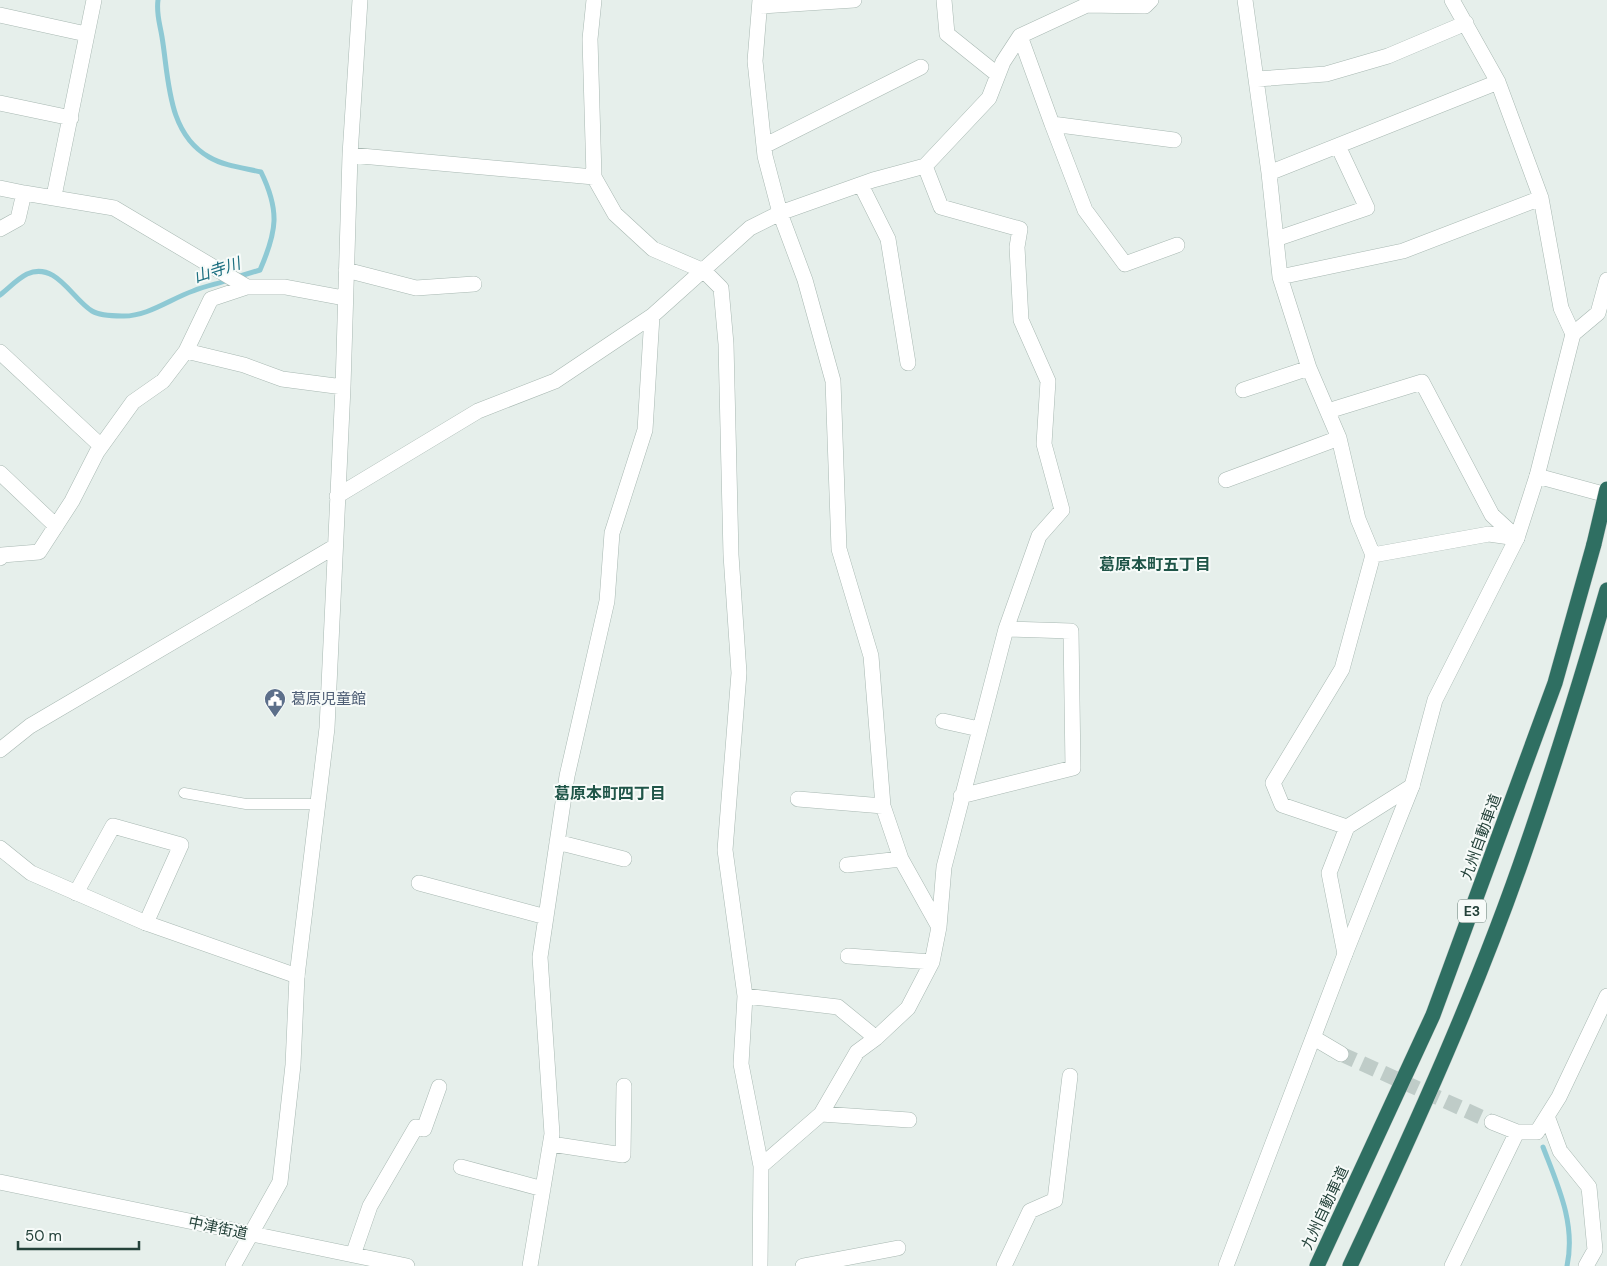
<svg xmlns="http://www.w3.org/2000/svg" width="1607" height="1266" font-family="'DM Sans','Noto Sans JP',sans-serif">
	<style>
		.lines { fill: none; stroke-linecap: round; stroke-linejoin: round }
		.stream { stroke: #8ec9d4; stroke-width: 5 }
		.minor-tunnel { stroke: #bfccc8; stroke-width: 15; stroke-dasharray: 15 8; stroke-linecap: butt }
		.service-casing { stroke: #a8b8b2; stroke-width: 11 }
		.minor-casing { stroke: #a8b8b2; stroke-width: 16 }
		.tertiary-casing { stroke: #a8b8b2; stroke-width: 16 }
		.motorway-casing { stroke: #c2cac8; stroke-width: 16 }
		.service { stroke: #fff; stroke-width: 10 }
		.minor { stroke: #fff; stroke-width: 15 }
		.tertiary { stroke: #fff; stroke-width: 15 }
		.motorway { stroke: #2f6f62; stroke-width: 15 }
		.motorway-bridge-casing { stroke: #c2cac8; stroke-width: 16; stroke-linecap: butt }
		.motorway-bridge { stroke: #2f6f62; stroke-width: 15 }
		.labels { text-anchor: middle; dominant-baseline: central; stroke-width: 4; stroke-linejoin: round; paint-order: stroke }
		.shield { fill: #f7fbf9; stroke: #637a73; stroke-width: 1 }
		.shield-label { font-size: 14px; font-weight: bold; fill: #24423a }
		.service-label { font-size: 15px; fill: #4e5e75; stroke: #f7fbf9; text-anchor: start }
		.street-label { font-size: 15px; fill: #24423a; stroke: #f7fbf9 }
		.water-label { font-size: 16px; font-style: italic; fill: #1c6f80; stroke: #f7fbf9 }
		.neighbourhood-label { font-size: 16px; font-weight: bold; fill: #1f5548; stroke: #f7fbf9 }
	</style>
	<rect width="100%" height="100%" fill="#e6efeb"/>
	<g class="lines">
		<path class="stream" d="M158,0c-2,14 2,24 4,37 7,42 5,96 47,120 15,9 35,11 52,15 19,39 16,59 -1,98l-23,7
			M0,295c9,-7 17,-16 27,-21 29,-13 45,25 65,37 8,5 21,5 30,5 25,1 48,-17 71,-25 12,-5 24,-7 36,-11
			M1543,1147c15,39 33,77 24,119"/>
		<path class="minor-tunnel" d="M1341,1054l151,68"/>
		<g class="service-casing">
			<path id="service" d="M184,793l62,11h72"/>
		</g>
		<g class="minor-casing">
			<path id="minor" d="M594,0l-4,39 4,138 21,37 38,35 51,22 17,17 5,56 5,211 8,118 -14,177 20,146 -4,68 20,102 -1,100
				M760,0l-5,61 10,95 15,57 25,67 28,101 6,168 32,107 12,150 18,53 38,68
				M944,0l3,34 51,41
				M1245,0l24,173 11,104 29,91 30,70 19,81 15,36 -31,114 -69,114 9,22 65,22 -18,46 16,81
				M1452,0l46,82 43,116 20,110 12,26 25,-21 9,-33
				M760,6l94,-6
				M0,15l86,19
				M1020,36l32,88 122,16
				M1257,79l69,-5 62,-18 78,-33
				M0,103l71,15
				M1052,124l33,86 40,54 52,-19
				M764,146l157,-79
				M350,155l244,22
				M1269,173l229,-91
				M861,185l27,54 20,124
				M0,188l24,5
				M54,196l40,-196
				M0,229l18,-10 6,-26 90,15 133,79h38l59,11
				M1276,239l91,-31 -29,-62
				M346,270l70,18 58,-4
				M1280,277l123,-26 138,-53
				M247,287l-36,12 -25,52 58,14 38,14 61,8
				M0,352l101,94
				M1243,390l66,-22
				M1328,411l94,-29 70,133 25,23
				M0,473l56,53
				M1226,480l113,-42
				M337,496l141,-85 77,-30 97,-65 98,-88 30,-15 93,-33 52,-14 64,-68 14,-36 17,-26 67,-31 58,1 6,-6
				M1517,538l20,-62 70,19
				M1373,555l116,-21 28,4
				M0,558l2,-3 37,-3 33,-51 25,-49 36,-50 30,-21 23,-30
				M943,721l36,8
				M0,750l30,-24 304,-179
				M961,796l112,-28 -2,-137 -65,-2
				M798,799l85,7
				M1347,827l65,-41
				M557,842l67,17
				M847,865l54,-6
				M419,883l127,34
				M76,893l37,-67 68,19 -35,78
				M848,956l84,6
				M745,996l93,11 38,31
				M1314,1038l27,16
				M821,1114l88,6
				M1547,1116l13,35 29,36 6,63 -9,16
				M1492,1122l25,10h20l22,-35 48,-101
				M551,1144l72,11 1,-69
				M761,1166l60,-52 36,-62 19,-14 32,-30 24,-46 7,-35 5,-60 62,-238 33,-93 23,-26 -18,-66 4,-63 -27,-61 -4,-73 3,-18 -79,-22 -16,-41
				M461,1167l82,22
				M0,1182l407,84
				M353,1255l17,-49 46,-79 8,2 15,-42
				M233,1266l47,-84 13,-117 4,-89 30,-248 16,-341 7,-232 10,-155
				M530,1266l22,-132 -12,-177 27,-181 40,-175 5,-68 33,-103 7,-114
				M803,1266l95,-18
				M1004,1266l26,-55 25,-11 15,-124
				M1452,1266l65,-134"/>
		</g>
		<g class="tertiary-casing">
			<path id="tertiary" d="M1537,476l36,-142
				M0,848l31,25 115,50 151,53
				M1226,1266l119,-312 67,-168 23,-86 82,-162"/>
		</g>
		<g class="motorway-casing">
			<path id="motorway" d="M1317,1266l116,-251 122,-332 39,-139
				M1350,1266c64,-137 128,-277 177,-421 29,-84 55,-169 80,-255"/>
		</g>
		<use href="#service" class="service"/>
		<use href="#minor" class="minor"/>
		<use href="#tertiary" class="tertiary"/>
		<use href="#motorway" class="motorway"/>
		<g class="motorway-bridge-casing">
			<path id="motorway-bridge" d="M1594,544l13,-55"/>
		</g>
		<use href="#motorway-bridge" class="motorway-bridge"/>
	</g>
	<defs>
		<g id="civic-pin" transform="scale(1.125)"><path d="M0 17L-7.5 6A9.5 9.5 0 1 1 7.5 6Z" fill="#5c6f8a" stroke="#f7fbf9"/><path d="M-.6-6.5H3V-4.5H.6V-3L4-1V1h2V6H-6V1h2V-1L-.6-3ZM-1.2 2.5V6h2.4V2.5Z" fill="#fff"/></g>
	</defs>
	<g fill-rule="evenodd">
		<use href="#civic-pin" x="275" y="699"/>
	</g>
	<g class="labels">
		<rect class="shield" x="1458" y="899.5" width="28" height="23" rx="4"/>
		<g class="shield-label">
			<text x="1472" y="911">E3</text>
		</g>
		<g class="service-label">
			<text x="291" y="699">葛原児童館</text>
		</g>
		<g class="street-label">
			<text transform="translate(1481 837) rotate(-70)">九州自動車道</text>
			<text transform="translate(1325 1208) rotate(-65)">九州自動車道</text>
			<text transform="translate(218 1228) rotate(12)">中津街道</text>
		</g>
		<g class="water-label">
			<text transform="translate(217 270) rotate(-18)">山寺川</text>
		</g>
		<g class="neighbourhood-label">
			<text x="1155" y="564">葛原本町五丁目</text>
			<text x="610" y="793">葛原本町四丁目</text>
		</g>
	</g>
	<path d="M18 1241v8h121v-8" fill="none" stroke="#24423a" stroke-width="2.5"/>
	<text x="25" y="1241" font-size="15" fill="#24423a" stroke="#f7fbf9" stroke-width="4" paint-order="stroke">50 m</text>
</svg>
